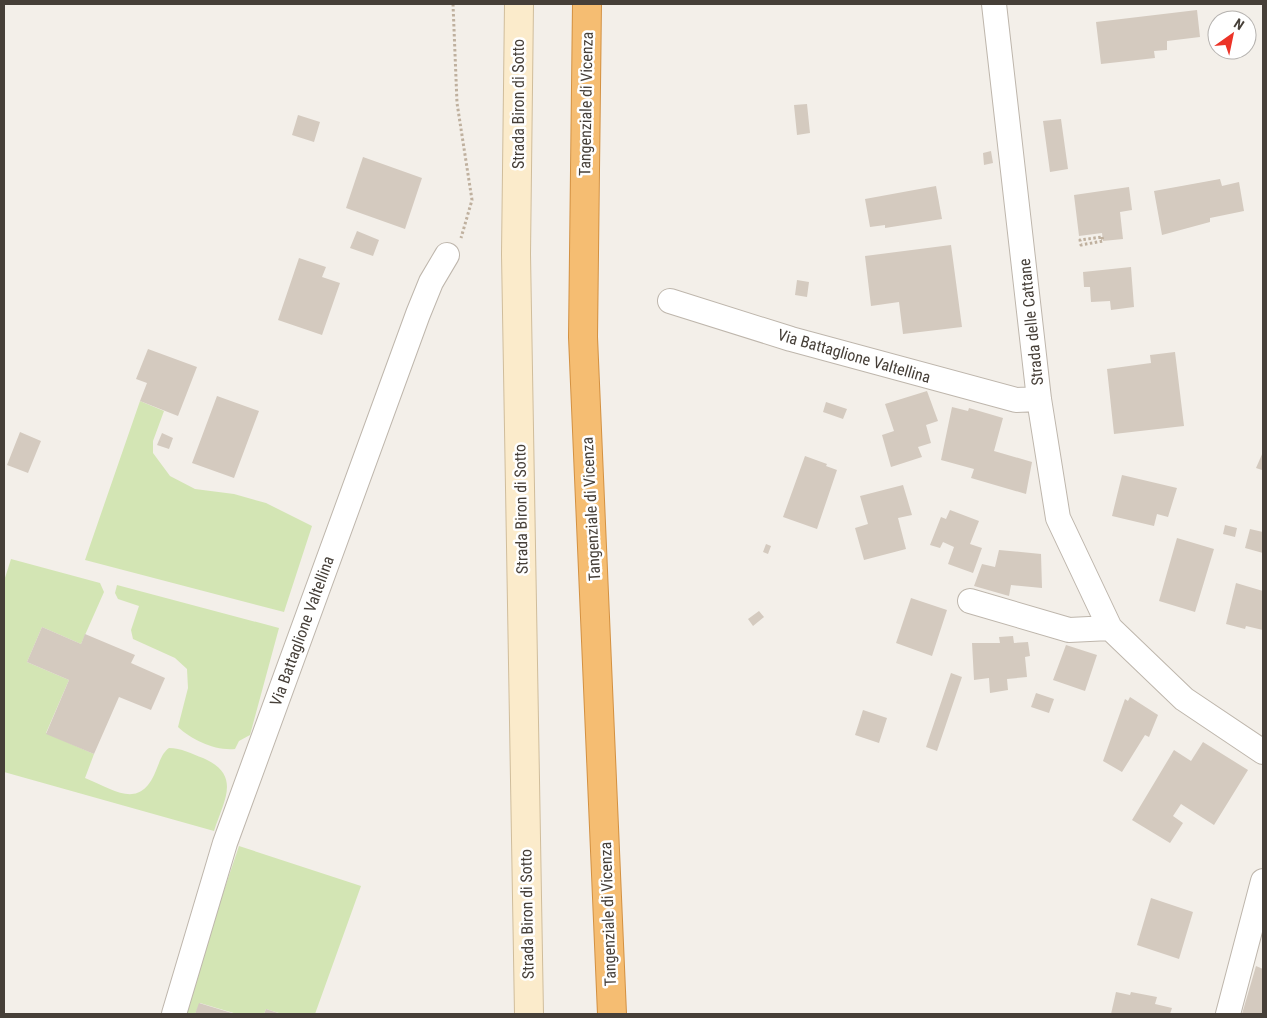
<svg xmlns="http://www.w3.org/2000/svg" width="1267" height="1018" font-family="'Roboto Condensed',sans-serif">
	<style>
		.green { fill: #d3e5b4 }
		.building { fill: #d4cabf }
		.lines { fill: none; stroke-linecap: round; stroke-linejoin: round }
		.street-casing { stroke: #beb6ac; stroke-width: 26 }
		.secondary-casing { stroke: #d0bd9b; stroke-width: 30 }
		.highway-casing { stroke: #d39142; stroke-width: 30 }
		.path { stroke: #bfb09e; stroke-width: 3; stroke-dasharray: 2.5 2.5; stroke-linecap: butt }
		.street { stroke: #fff; stroke-width: 24 }
		.secondary { stroke: #fbebcb; stroke-width: 28 }
		.highway { stroke: #f5bd72; stroke-width: 28 }
		.labels { text-anchor: middle; dominant-baseline: central; stroke-width: 5; stroke-linejoin: round; paint-order: stroke }
		.street-label { font-size: 16px; fill: #463f38; stroke: #fff }
	</style>
	<rect width="100%" height="100%" fill="#f3efe9"/>
	<path class="green" d="M140,401l24,10 -11,30v12l17,23 25,13 39,5 32,9 46,23 -28,86 -199,-52z
		M11,559l89,24 4,9 -23,52 -39,-17 -15,35 42,18 -23,53 48,21 -9,24c32,13 56,33 72,-10 3,-7 5,-15 12,-20 12,0 23,6 34,10 39,17 21,42 11,73l-210,-59v-191z
		M117,585l162,43 -29,107 -11,6 -4,8c-20,2 -43,-9 -57,-22l10,-39 -1,-19 -12,-11 -42,-19 -2,-9 8,-24 -21,-7 -3,-6z
		M239,846l122,40 -46,128h-33l-16,-5 -2,5h-27l-37,-11 -5,11h-13z"/>
	<path class="building" d="M1197,10l3,27 -33,4v9l-13,1 1,7 -54,6 -5,-42z
		M807,104l3,29 -13,2 -3,-30z
		M298,115l22,7 -6,20 -22,-7z
		M1061,119l7,50 -18,3 -7,-51z
		M991,151l2,12 -9,2 -1,-12z
		M363,157l59,21 -17,51 -59,-21z
		M1220,179l2,7 17,-4 5,29 -34,7v4l-48,13 -8,-44z
		M936,186l6,33 -57,9v-3l-15,2 -5,-28z
		M1129,187l3,23 -12,2 3,27 -20,2 -1,-8 -23,3 -5,-41z
		M357,231l22,9 -6,16 -23,-8z
		M951,245l11,82 -59,7 -4,-32 -28,4 -6,-50z
		M299,258l27,9 -4,10 18,6 -18,52 -44,-15z
		M1131,267l3,40 -23,3 -1,-9 -19,1 -1,-15h-6l-1,-15z
		M797,280l12,2 -2,15 -12,-2z
		M148,349l49,18 -19,49 -38,-15 7,-18 -11,-4z
		M1175,352l9,74 -70,8 -7,-65 44,-6 -1,-8z
		M927,391l11,30 -12,4 5,18 -13,4 4,10 -31,10 -9,-32 12,-4 -9,-27z
		M217,396l42,15 -25,67 -42,-15z
		M826,402l21,7 -4,10 -20,-7z
		M952,407l16,4 1,-3 34,10 -9,33 38,11 -6,32 -55,-16 3,-9 -33,-9z
		M20,432l21,9 -13,32 -21,-8z
		M162,433l11,5 -4,11 -12,-4z
		M1263,452v16l-1,2 -6,-2z
		M805,456l22,8 -1,2 11,4 -20,59 -34,-12z
		M1122,475l55,13 -9,29 -11,-3 -3,12 -42,-10z
		M903,485l9,30 -14,3 8,31 -42,11 -9,-32 13,-4 -8,-28z
		M950,510l29,11 -9,23 12,4 -9,25 -25,-9 6,-17 -11,-5 -3,6 -10,-3 11,-28 5,2z
		M1225,525l12,3 -2,9 -12,-3z
		M1250,529l13,3v21l-18,-5z
		M1177,538l37,11 -19,63 -36,-11z
		M766,544l5,2 -3,8 -5,-2z
		M999,550l42,4 1,34 -31,-3 -2,11 -35,-10 8,-22 13,3z
		M1236,583l27,8v39l-17,-4 -1,3 -19,-5z
		M911,598l36,12 -15,46 -36,-13z
		M759,611l5,6 -11,9 -5,-7z
		M42,627l39,17 4,-10 50,21 -4,8 34,15 -14,32 -32,-13 -25,57 -48,-20 23,-54 -42,-18z
		M1013,636l1,7 14,-1 2,14 -5,1 2,20 -20,2 1,11 -18,3 -1,-15 -15,2 -2,-37h28l-1,-6z
		M1066,645l31,10 -12,36 -32,-11z
		M951,673l11,4 -25,74 -11,-4z
		M1036,693l18,6 -5,14 -18,-6z
		M1130,697l28,18 -9,22 -4,-2 -23,37 -19,-11 22,-62 3,2z
		M863,710l24,8 -8,25 -24,-8z
		M1203,742l45,28 -34,55 -33,-21 -8,12 10,7 -13,20 -38,-23 42,-70 17,11z
		M1151,898l42,14 -14,47 -42,-14z
		M1256,966l7,3v45h-21z
		M1116,992l14,3 1,-3 26,5 -2,7 17,4 -2,6h-59z
		M199,1003l36,11h-40z
		M266,1009l15,5h-17z"/>
	<g class="lines">
		<g class="street-casing">
			<path id="street" d="M994,4l45,395 19,119 52,110 74,71 79,53
				M670,301l121,38 225,61 23,-1
				M970,601l99,29 41,-2
				M174,1014l51,-171 193,-529 13,-32 16,-27
				M1228,1014l35,-133"/>
		</g>
		<g class="secondary-casing">
			<path id="secondary" d="M519,4l-3,250 13,760"/>
		</g>
		<g class="highway-casing">
			<path id="highway" d="M587,4l-4,333 29,677"/>
		</g>
		<path class="path" d="M453,4l4,99 15,97 -11,38
			M1102,237l1,4 -22,4 -1,-5z"/>
		<use href="#street" class="street"/>
		<use href="#secondary" class="secondary"/>
		<use href="#highway" class="highway"/>
	</g>
	<g class="labels">
		<g class="street-label">
			<text transform="translate(518 104) rotate(-90)">Strada Biron di Sotto</text>
			<text transform="translate(586 104) rotate(-89)">Tangenziale di Vicenza</text>
			<text transform="translate(1031 322) rotate(-96)">Strada delle Cattane</text>
			<text transform="translate(854 356) rotate(16)">Via Battaglione Valtellina</text>
			<text transform="translate(521 509) rotate(-91)">Strada Biron di Sotto</text>
			<text transform="translate(591 509) rotate(-93)">Tangenziale di Vicenza</text>
			<text transform="translate(302 631) rotate(-70)">Via Battaglione Valtellina</text>
			<text transform="translate(527 914) rotate(-91)">Strada Biron di Sotto</text>
			<text transform="translate(608 914) rotate(-92)">Tangenziale di Vicenza</text>
		</g>
	</g>
	<rect width="1267" height="1018" fill="none" stroke="#463f38" stroke-width="10"/>
	<g transform="translate(1232 35) rotate(33)"><circle r="24" fill="#ffffff" stroke="#b5b2af"/>
	<path d="M0-4L9 19L0 12L-9 19Z" fill="#ec3327"/>
	<text y="-8" font-size="14" font-weight="bold" text-anchor="middle" fill="#463f38">N</text>
	</g>
</svg>
